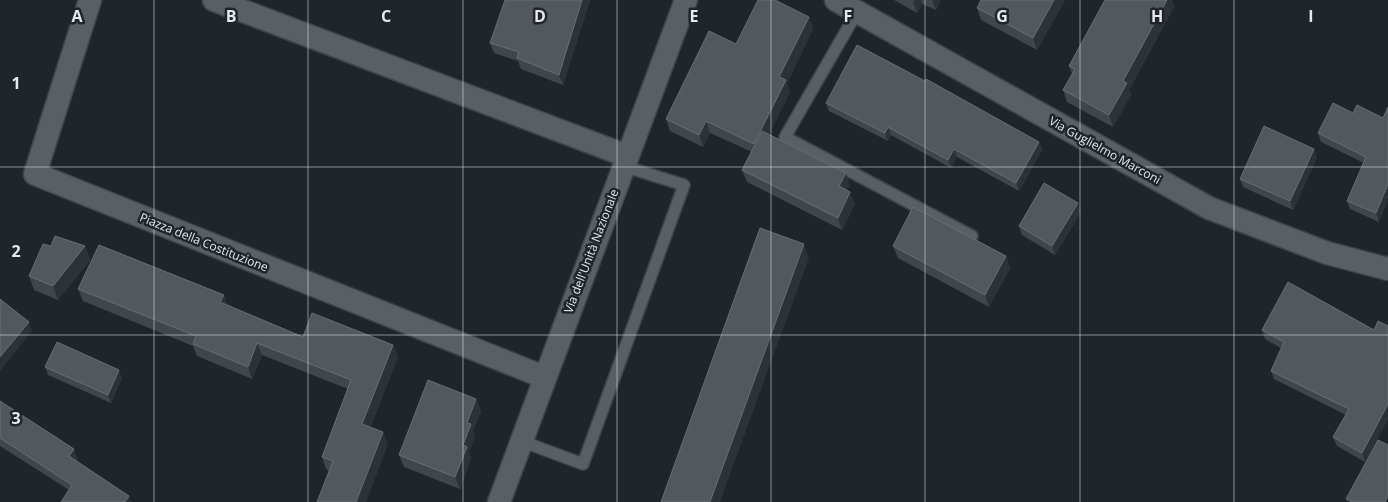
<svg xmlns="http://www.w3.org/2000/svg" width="1388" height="502" font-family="'Open Sans',sans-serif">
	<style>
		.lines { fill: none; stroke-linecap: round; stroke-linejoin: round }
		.service-casing { stroke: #3e4347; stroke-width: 14 }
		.minor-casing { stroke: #3e4347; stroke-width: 25 }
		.service { stroke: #585f65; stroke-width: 11 }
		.minor { stroke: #585f65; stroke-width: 22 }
		.wall { fill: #40464c }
		.shaded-wall { fill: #2c3237 }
		.building { fill: #52585d; stroke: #696e74 }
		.grid { fill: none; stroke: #e5e9ec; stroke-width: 1; stroke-opacity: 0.55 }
		.labels { text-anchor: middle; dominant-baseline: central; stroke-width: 5; stroke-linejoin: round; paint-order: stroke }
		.street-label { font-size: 12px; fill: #e5e9ec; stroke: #1f252a }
		.grid-label { font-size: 16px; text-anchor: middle; font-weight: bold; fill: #e5e9ec; stroke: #1f252a; stroke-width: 5; stroke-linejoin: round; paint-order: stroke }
	</style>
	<rect width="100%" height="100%" fill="#1f252a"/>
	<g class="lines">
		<g class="service-casing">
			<path id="service" d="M857,12l-72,125 187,99
				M521,441l62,23 101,-279 -61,-19"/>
		</g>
		<g class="minor-casing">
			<path id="minor" d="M90,0l-55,174 509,203
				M214,0l413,156
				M836,0l373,208 118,45 61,16
				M499,502l187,-502"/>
		</g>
		<use href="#service" class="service"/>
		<use href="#minor" class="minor"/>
	</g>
	<path class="wall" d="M590,0l-27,85 -42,-16 -3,-8 -24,-8 -4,-10z
		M894,0h47l-5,10 -14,-6 -5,9z
		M1065,0l-28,50 -56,-30 -4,-12z
		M1105,0h67l2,7 -45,83 2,5 -18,32 -46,-25 -4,-12 9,-16 -3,-8z
		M809,17l4,12 -26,54 3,9 -21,42 81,51 -3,5 8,14 -13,26 -95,-48 -5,-12 10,-18 -42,-19 -7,14 -33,-16 -4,-12 70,-75z
		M826,103l213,39 3,8 -23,41 -62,-34 -6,11 -60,-33 -3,6 -59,-30z
		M1353,113l30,5 -4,104 -29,-13 -3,-8 17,-38 -43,-21 -3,-9z
		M1314,149l3,9 -24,52 -50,-23 -3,-8z
		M1081,212l-26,43 -33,-20 -3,-9z
		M51,246h34l5,14 -32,40 -24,-10 -5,-14z
		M893,246l113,10 4,12 -21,39 -91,-49z
		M78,289l150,17 75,31 90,8 5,12 -28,70 18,18 -59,26 -3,-2 -4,-12 26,-68 -86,-34 -10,24 -55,-23 -4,-10 -110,-45z
		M1388,326v93l-23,43 -28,-16 -4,-9 13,-22 -72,-36 -3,-8 10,-23 -16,-9 -3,-9h112z
		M45,367l77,11 -11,25 -63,-28z
		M476,399l5,12 -8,19 2,6 -6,16 2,7 -11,30 -56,-22 -5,-12z
		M0,401l74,48 3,10 -1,2 53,35 -60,-6 -69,-44z"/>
	<path class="shaded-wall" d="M582,0h8l-27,85 -4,-10z
		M915,0h6l1,4 -5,9 -4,-11z
		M932,0h9l-5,10z
		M1054,0h11l-28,50 -4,-12z
		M1167,0h5l2,7 -45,83 2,5 -18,32 -4,-12 14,-34z
		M809,17l4,12 -26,54 3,9 -32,64 -4,-12 25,-67z
		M706,121l4,12 -7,14 -4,-12z
		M888,127l3,8 -3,6 -3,-8z
		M1039,142l3,8 -23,41 -3,-8z
		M954,149l3,8 -6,11 -3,-8z
		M1314,149l3,9 -24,52 -3,-9z
		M846,173l4,12 -7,13 -4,-12z
		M1388,184v17l-9,21 -3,-9z
		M850,192l5,12 -13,26 -4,-12z
		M1078,203l3,9 -26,43 -3,-9z
		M804,244l5,14 -89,244h-10z
		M85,246l5,14 -32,40 -5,-14z
		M1006,256l4,12 -21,39 -4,-12z
		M224,295l5,12 -9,-5z
		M29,322l3,9 -32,40v-14z
		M257,343l5,12 -10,24 -4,-12z
		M393,345l5,12 -31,80 -5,-13z
		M119,370l3,8 -11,25 -3,-8z
		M476,399l5,12 -8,19 2,6 -6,16 2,7 -11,30 -5,-12 12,-54z
		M1388,404v15l-23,43 -3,-9z
		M383,432l5,13 -22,57h-10z
		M74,449l3,10 -4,7 -4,-10z
		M129,496l2,6h-6z"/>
	<path class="building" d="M505,0h77l-23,75 -42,-17 2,-6 -29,-9z
		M758,0h17l34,17 -30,60 7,3 -32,64 -48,-23 -7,14 -33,-16 43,-88 27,13z
		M981,0h73l-21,38 -56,-30z
		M1105,0h62l-44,81 4,2 -18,32 -46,-25 12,-21 -6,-3z
		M857,45l68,36 1,-2 113,63 -23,41 -62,-34 -6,11 -60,-33 -3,6 -59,-30z
		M1333,103l20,10 4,-8 26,13 5,-11v77l-12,29 -29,-12 19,-44 -48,-24z
		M1264,126l50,23 -24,52 -50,-22z
		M762,131l84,42 -7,13 11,6 -12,26 -96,-48z
		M1044,183l34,20 -26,43 -33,-20z
		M913,207l93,49 -21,39 -92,-49z
		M760,228l44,16 -94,258h-49z
		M55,236l30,10 -32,40 -24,-10 14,-32 8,2z
		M99,245l125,50 -4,7 83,35 9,-24 81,32 -31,79 21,8 -27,70h-39l16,-41 -11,-4 29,-77 -94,-37 -9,24 -55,-23 3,-8 -118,-47z
		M1288,282l86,48 4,-9 10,5v78l-26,49 -29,-16 16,-28 -78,-38 13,-29 -22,-12z
		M0,299l29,23 -29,35z
		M57,342l62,28 -11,25 -63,-28z
		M428,380l48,19 -9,24 4,1 -8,21 4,2 -12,30 -56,-22z
		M0,401l74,48 -5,7 60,40 -4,6h-64l11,-17 -72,-47z
		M1378,440l10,5v51l-3,6h-33l-6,-3z"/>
	<path class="grid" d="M154,0v502M308,0v502M463,0v502M617,0v502M771,0v502M925,0v502M1080,0v502M1234,0v502M0,167h1388M0,335h1388"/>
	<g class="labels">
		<g class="street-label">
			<text transform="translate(1105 150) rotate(29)">Via Guglielmo Marconi</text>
			<text transform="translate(204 242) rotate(22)">Piazza della Costituzione</text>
			<text transform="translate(591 251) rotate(-69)">Via dell'Unità Nazionale</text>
		</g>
	</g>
	<g class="grid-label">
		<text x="77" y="22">A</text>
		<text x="231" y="22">B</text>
		<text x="386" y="22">C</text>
		<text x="540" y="22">D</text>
		<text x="694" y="22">E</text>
		<text x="848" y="22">F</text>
		<text x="1002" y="22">G</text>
		<text x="1157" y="22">H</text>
		<text x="1311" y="22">I</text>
		<text x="16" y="89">1</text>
		<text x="16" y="257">2</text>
		<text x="16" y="424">3</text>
	</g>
</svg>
